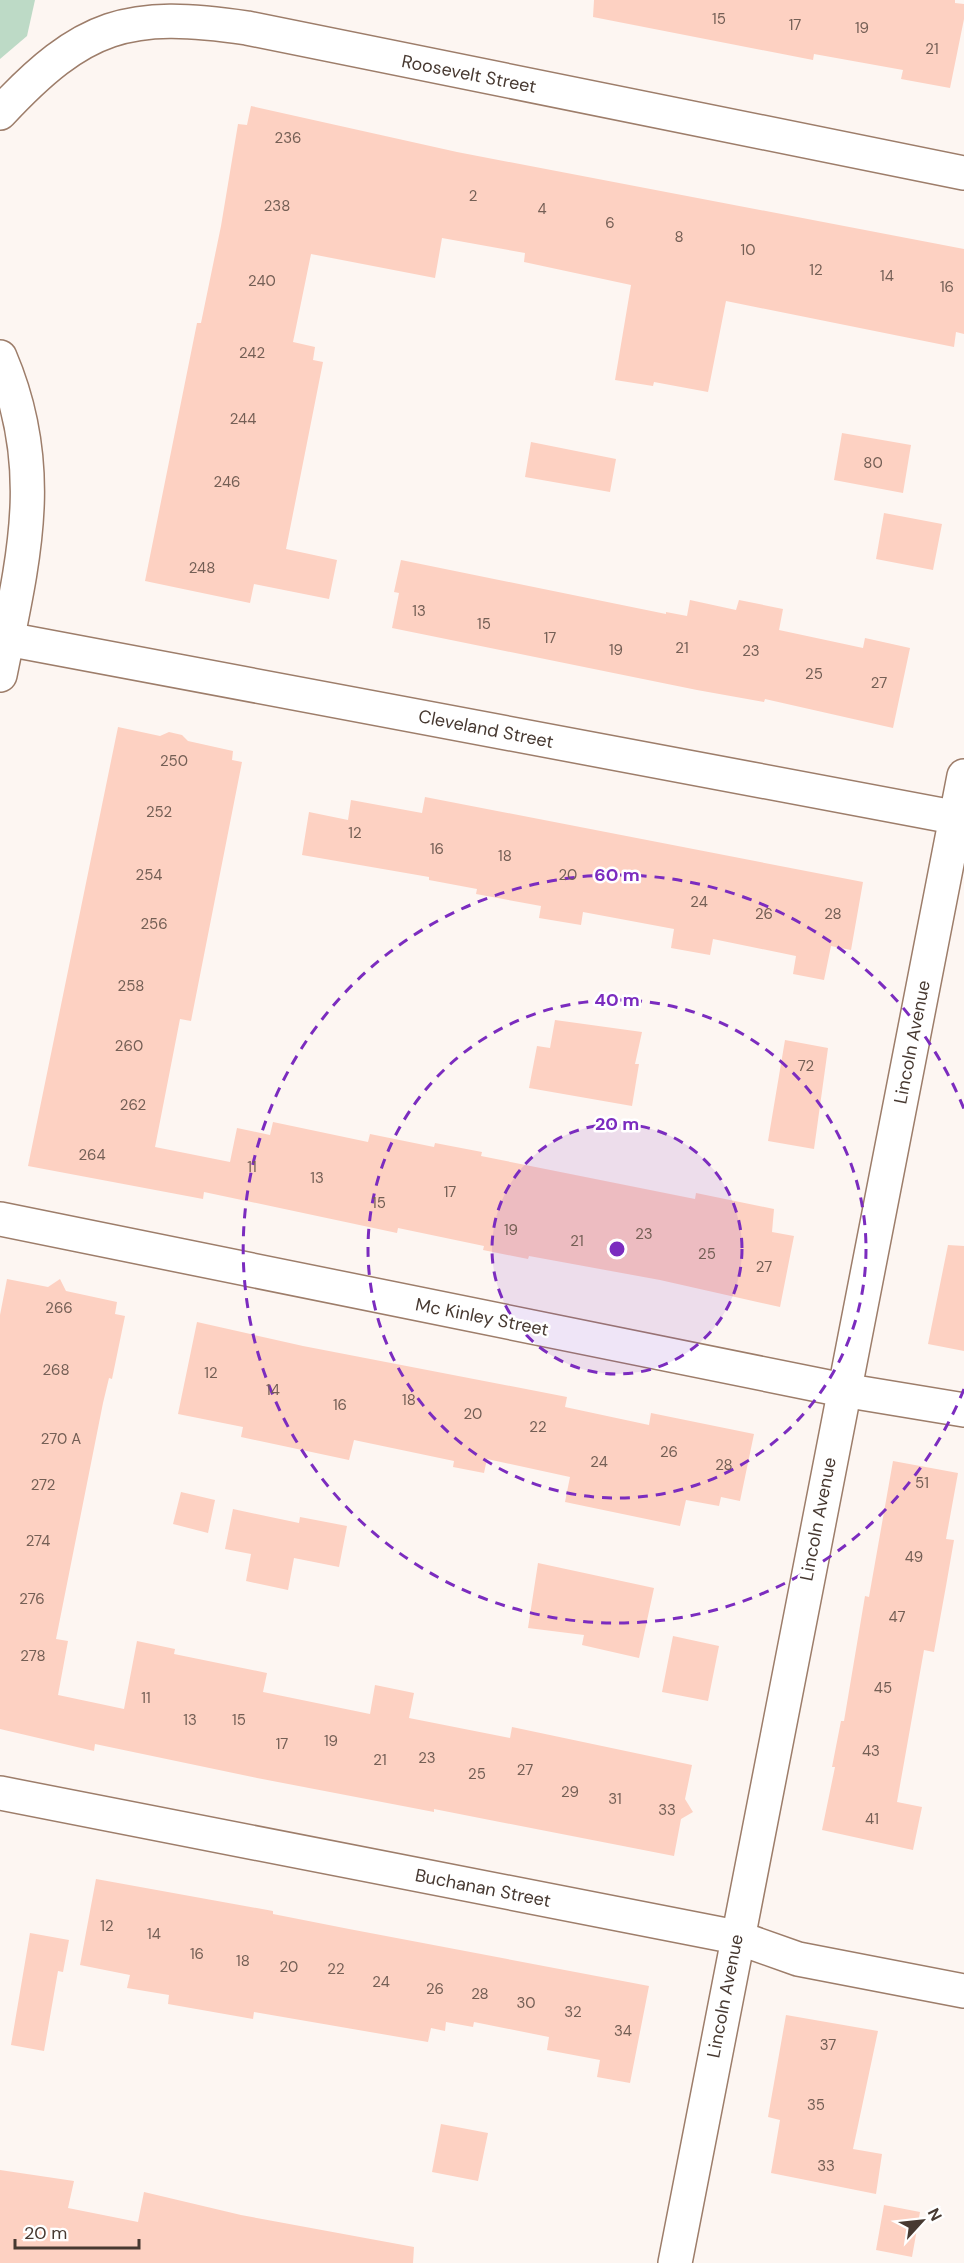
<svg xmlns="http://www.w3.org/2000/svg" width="964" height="2263" font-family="'DM Sans',sans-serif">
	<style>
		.green { fill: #bddac6 }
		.building { fill: #fdd1c2 }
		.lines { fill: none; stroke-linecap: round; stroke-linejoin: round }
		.street-casing { stroke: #9d7d6a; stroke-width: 36 }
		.secondary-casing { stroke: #9d7d6a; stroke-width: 36 }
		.street { stroke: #fff; stroke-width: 33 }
		.secondary { stroke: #fff; stroke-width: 33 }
		.ring { fill: none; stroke: #7b2cbf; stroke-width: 3; stroke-dasharray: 10 8 }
		.labels { text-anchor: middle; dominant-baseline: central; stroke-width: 5; stroke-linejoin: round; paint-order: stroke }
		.number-label { font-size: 15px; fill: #745f55 }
		.street-label { font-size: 18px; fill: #473931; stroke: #fff }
		.centre { fill: #7b2cbf; stroke: #fff; stroke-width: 3 }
		.ring-label { font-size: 18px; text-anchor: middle; font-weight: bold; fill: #7b2cbf; stroke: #fff; stroke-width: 5; stroke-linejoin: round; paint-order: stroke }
	</style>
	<rect width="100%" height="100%" fill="#fdf6f2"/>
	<path class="green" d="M0,0h35l-8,36 -27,23z"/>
	<path class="building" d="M594,0h361v3l9,1v15l-14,69 -49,-9 2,-9 -89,-16 -1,6 -220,-43z
		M251,106l206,46 507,97v85l-8,-2 -2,15 -228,-46 -18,91 -54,-10 -1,4 -38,-6 16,-95 -107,-23 1,-9 -83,-15 -7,40 -124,-24 -18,88 22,5 -2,13 10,2 -37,187 51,11 -8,39 -75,-15 -4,19 -105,-22 52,-258h4l20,-97 17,-102 9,1z
		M842,433l69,12 -8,48 -69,-13z
		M531,442l85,17 -6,33 -85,-15z
		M884,513l58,11 -9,46 -57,-11z
		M401,560l265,54v-2l21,4 3,-16 46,10 3,-10 44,9 -4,21 84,18 2,-10 45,10 -17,80 -128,-29 -1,3 -67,-12 -305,-62 7,-35 -5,-1z
		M118,727l42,9 9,-4 13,3 6,6 45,10 -1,9 10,2 -51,259 -11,-2 -25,128 75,15 7,-34 33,7 3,-13 95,20 2,-8 64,13 1,-4 47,9 -1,4 214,43 1,-6 78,16 -2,23 22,4 -14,71 -120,-27 -131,-24 -1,3 -45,-9 1,-4 -86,-18 -1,5 -193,-41 -1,7 -175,-33z
		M425,797l438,85 -12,68 -20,-4 -7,34 -31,-6 3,-18 -83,-17 -3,16 -39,-7 3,-19 -91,-17 -2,13 -42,-7 2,-12 -65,-12 1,-5 -48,-9v-3l-127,-22 7,-43 39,8 3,-20 71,13z
		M555,1020l87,12 -7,32h4l-7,42 -103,-18 8,-42 13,2z
		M785,1040l43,8 -14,101 -46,-8z
		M948,1245l16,1v105l-36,-7z
		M7,1279l41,8 12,-8 6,12 51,11 -2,12 10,2 -13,63 -3,-1 -6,25 -47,236 12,2 -10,54 66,14 13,-68 38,8 -1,5 93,19 -4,19 107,22 5,-29 39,8 -5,25 101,20 2,-11 180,38 -7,34 8,13 -12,7 -7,37 -240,-47v3l-177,-34 -162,-34 -1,7 -94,-22v-414z
		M197,1322l106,24 264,51 -2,10 84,18 2,-12 103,21 -14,67 -19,-4 -2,9 -33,-6 -6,26 -115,-24 5,-25 -83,-18 -3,14 -31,-6 1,-6 -100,-21 -5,20 -108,-23 2,-10 -65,-13z
		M893,1461l65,12 -12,66 8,1 -8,46 -12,66 -10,-2 -27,152 25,5 -9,43 -91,-20 13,-63h-3l9,-46h3l21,-125 4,1z
		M181,1492l34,8 -7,33 -35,-9z
		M233,1509l66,14 1,-6 47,9 -8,41 -45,-9 -6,32 -42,-9 5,-27 -26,-5z
		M538,1563l116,25 -15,70 -57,-13 2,-10 -56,-7z
		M673,1636l46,10 -11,55 -46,-9z
		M96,1879l177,32v3l76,15 300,57 -19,97 -33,-6 3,-17 -53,-10 2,-13 -75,-15 -1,5 -27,-5 -1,9 -14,-3 -3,14 -174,-30 -1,7 -85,-15 1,-9 -42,-7 3,-13 -50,-10z
		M30,1933l39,7 -6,32 -5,-1 -14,80 -33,-6z
		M786,2015l92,16 -25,118 29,5 -6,40 -105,-21 9,-53 -12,-3z
		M441,2124l47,9 -10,48 -46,-9z
		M0,2170l74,11 -6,27 70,14 6,-30 97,23 173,32 -1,16h-413z
		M884,2205l36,7 -8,45 -36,-7z"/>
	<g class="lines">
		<g class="street-casing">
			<path id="street" d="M0,113c83,-89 128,-103 247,-85l717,145
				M7,639l957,180
				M0,1219l843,171 121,20
				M0,1793l736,144 62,22 166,32"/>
		</g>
		<g class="secondary-casing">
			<path id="secondary" d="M0,357c48,112 23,204 0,318
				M675,2263l289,-1487"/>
		</g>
		<use href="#street" class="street"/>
		<use href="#secondary" class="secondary"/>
	</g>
	<circle cx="617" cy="1249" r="125" fill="#7b2cbf" fill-opacity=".12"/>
	<g class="ring">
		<circle cx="617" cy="1249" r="125"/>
		<circle cx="617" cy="1249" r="249"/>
		<path d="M964 1389A374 374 0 1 1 964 1109"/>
	</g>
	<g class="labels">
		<g class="number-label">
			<text x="719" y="19">15</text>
			<text x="795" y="25">17</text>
			<text x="862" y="28">19</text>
			<text x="932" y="49">21</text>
			<text x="288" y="138">236</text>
			<text x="473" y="196">2</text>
			<text x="277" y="206">238</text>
			<text x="542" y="209">4</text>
			<text x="610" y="223">6</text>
			<text x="679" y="237">8</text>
			<text x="748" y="250">10</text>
			<text x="816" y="270">12</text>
			<text x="887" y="276">14</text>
			<text x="262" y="281">240</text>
			<text x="947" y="287">16</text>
			<text x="252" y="353">242</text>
			<text x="243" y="419">244</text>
			<text x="873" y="463">80</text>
			<text x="227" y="482">246</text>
			<text x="202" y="568">248</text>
			<text x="419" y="611">13</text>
			<text x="484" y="624">15</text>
			<text x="550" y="638">17</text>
			<text x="682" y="648">21</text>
			<text x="616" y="650">19</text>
			<text x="751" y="651">23</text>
			<text x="814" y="674">25</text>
			<text x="879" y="683">27</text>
			<text x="174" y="761">250</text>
			<text x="159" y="812">252</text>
			<text x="355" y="833">12</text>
			<text x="437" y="849">16</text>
			<text x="505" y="856">18</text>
			<text x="149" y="875">254</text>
			<text x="568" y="875">20</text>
			<text x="699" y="902">24</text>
			<text x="764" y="914">26</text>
			<text x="833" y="914">28</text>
			<text x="154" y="924">256</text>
			<text x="131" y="986">258</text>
			<text x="129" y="1046">260</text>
			<text x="806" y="1066">72</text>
			<text x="133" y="1105">262</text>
			<text x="92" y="1155">264</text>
			<text x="252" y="1167">11</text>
			<text x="317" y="1178">13</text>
			<text x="450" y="1192">17</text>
			<text x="379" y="1203">15</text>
			<text x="511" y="1230">19</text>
			<text x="644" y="1234">23</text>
			<text x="577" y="1241">21</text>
			<text x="707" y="1254">25</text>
			<text x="764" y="1267">27</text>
			<text x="59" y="1308">266</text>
			<text x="56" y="1370">268</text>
			<text x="211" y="1373">12</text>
			<text x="273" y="1390">14</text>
			<text x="409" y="1400">18</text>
			<text x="340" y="1405">16</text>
			<text x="473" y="1414">20</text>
			<text x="538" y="1427">22</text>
			<text x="61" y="1439">270 A</text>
			<text x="669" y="1452">26</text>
			<text x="599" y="1462">24</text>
			<text x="724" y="1465">28</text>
			<text x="922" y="1483">51</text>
			<text x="43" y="1485">272</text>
			<text x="38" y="1541">274</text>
			<text x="914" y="1557">49</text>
			<text x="32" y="1599">276</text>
			<text x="897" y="1617">47</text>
			<text x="33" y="1656">278</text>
			<text x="883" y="1688">45</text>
			<text x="146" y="1698">11</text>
			<text x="190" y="1720">13</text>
			<text x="239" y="1720">15</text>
			<text x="331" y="1741">19</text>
			<text x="282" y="1744">17</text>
			<text x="871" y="1751">43</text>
			<text x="427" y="1758">23</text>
			<text x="380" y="1760">21</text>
			<text x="525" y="1770">27</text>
			<text x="477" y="1774">25</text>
			<text x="570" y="1792">29</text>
			<text x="615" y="1799">31</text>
			<text x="667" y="1810">33</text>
			<text x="872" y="1819">41</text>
			<text x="107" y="1926">12</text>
			<text x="154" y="1934">14</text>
			<text x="197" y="1954">16</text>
			<text x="243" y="1961">18</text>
			<text x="289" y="1967">20</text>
			<text x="336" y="1969">22</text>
			<text x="381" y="1982">24</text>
			<text x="435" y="1989">26</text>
			<text x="480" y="1994">28</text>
			<text x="526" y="2003">30</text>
			<text x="573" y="2012">32</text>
			<text x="623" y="2031">34</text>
			<text x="828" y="2045">37</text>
			<text x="816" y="2105">35</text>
			<text x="826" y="2166">33</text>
		</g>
		<g class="street-label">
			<text transform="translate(469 74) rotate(11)">Roosevelt Street</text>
			<text transform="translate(486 729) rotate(11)">Cleveland Street</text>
			<text transform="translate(912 1042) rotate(-79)">Lincoln Avenue</text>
			<text transform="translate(482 1317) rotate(11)">Mc Kinley Street</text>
			<text transform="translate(818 1519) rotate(-79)">Lincoln Avenue</text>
			<text transform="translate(483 1888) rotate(11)">Buchanan Street</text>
			<text transform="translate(725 1996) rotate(-79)">Lincoln Avenue</text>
		</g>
	</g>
	<circle cx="617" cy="1249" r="9" class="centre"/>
	<g class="ring-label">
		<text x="617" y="881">60 m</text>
		<text x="617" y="1006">40 m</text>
		<text x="617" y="1130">20 m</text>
	</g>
	<g transform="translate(922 2221) rotate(63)" stroke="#ffffff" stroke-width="4.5" paint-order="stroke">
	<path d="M0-4.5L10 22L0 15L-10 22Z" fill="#473931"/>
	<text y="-9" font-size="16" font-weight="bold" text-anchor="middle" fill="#473931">N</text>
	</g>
	<path d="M15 2239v9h124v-9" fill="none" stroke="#473931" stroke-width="3"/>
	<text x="24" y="2239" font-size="18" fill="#473931" stroke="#ffffff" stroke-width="4.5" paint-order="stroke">20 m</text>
</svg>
